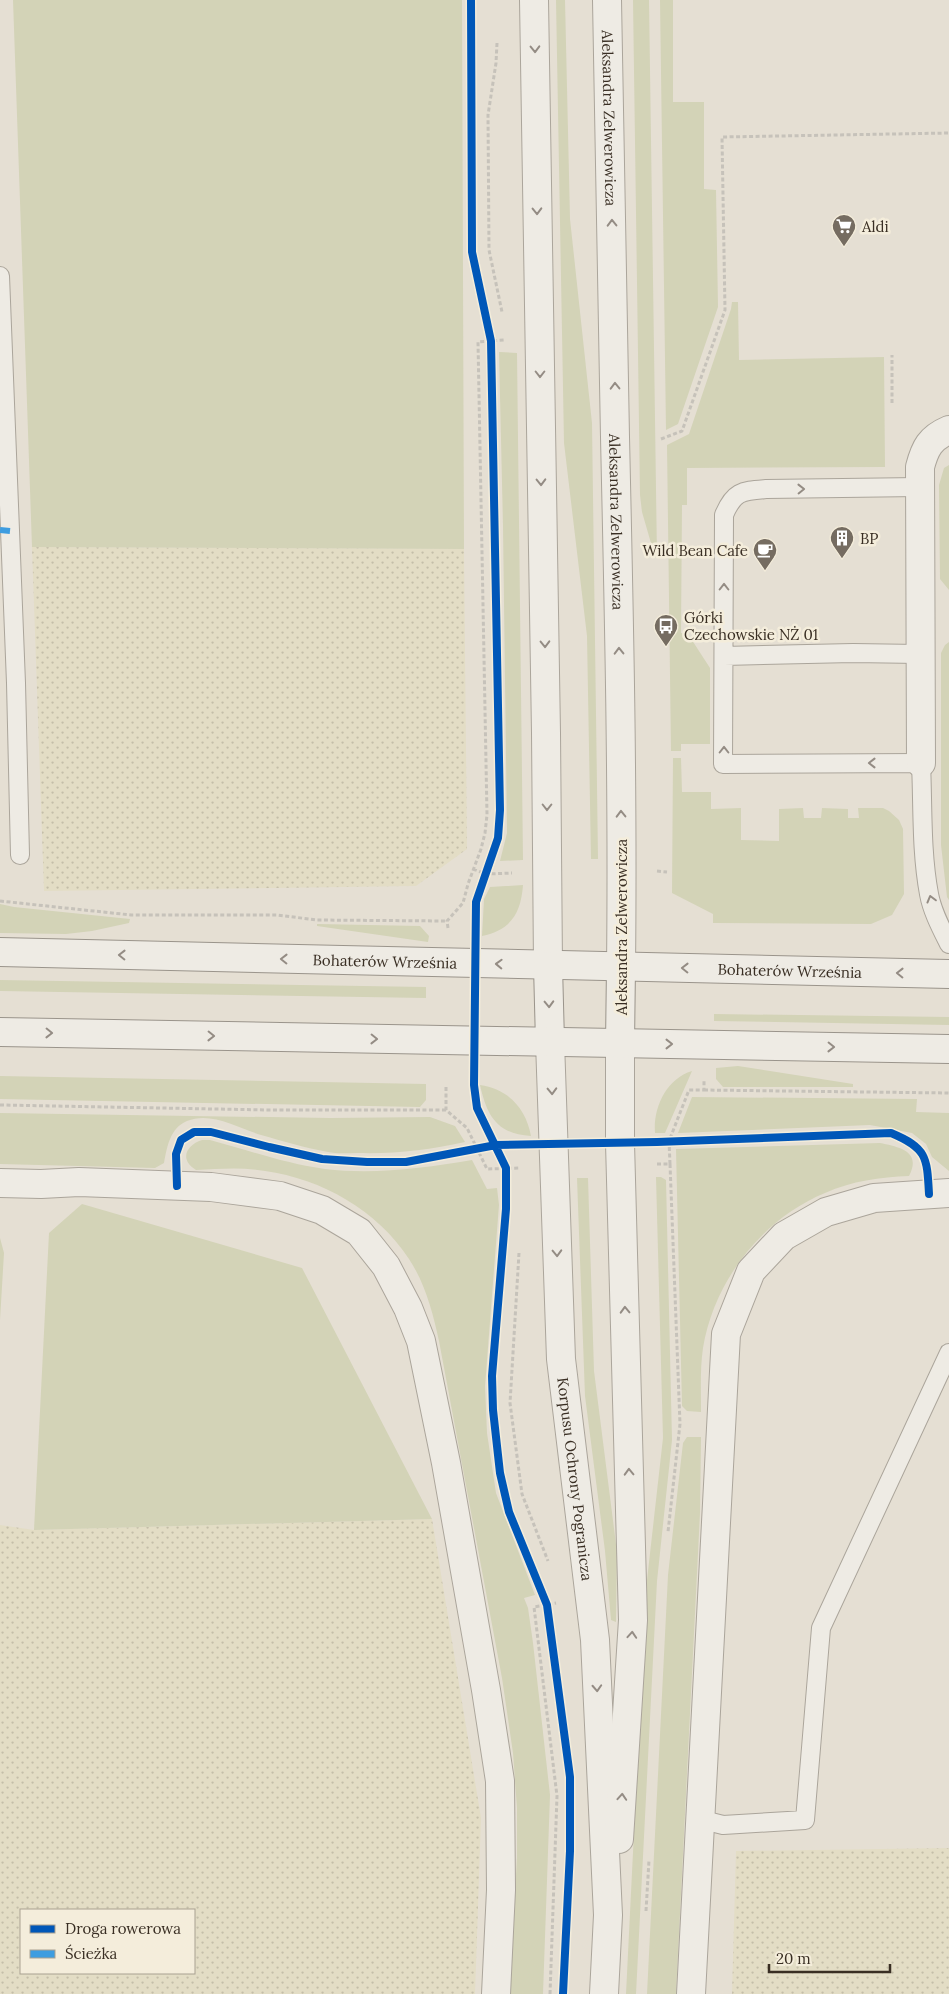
<svg xmlns="http://www.w3.org/2000/svg" width="949" height="1994" font-family="Lora,serif">
	<style>
		.farmland { fill: url(#farmland-dots); fill-rule: evenodd }
		.green { fill: #d3d3b7 }
		.lines { fill: none; stroke-linecap: round; stroke-linejoin: round }
		.service-casing { stroke: #aba59b; stroke-width: 20 }
		.minor-casing { stroke: #aba59b; stroke-width: 30 }
		.tertiary-casing { stroke: #aba59b; stroke-width: 30 }
		.secondary-casing { stroke: #9a948b; stroke-width: 30 }
		.path { stroke: #c6c2ba; stroke-width: 3; stroke-dasharray: 4 2.5; stroke-linecap: butt }
		.service { stroke: #eeebe4; stroke-width: 18 }
		.minor { stroke: #eeebe4; stroke-width: 28 }
		.tertiary { stroke: #eeebe4; stroke-width: 28 }
		.secondary { stroke: #eeebe4; stroke-width: 28 }
		.quiet { stroke: #3e9de0; stroke-width: 6; stroke-dasharray: 12 6; stroke-linecap: butt }
		.cycleway-casing { stroke: #f4eddb; stroke-width: 11 }
		.cycleway { stroke: #0057b8; stroke-width: 8 }
		.oneway { stroke: #948c84 }
		.labels { text-anchor: middle; dominant-baseline: central; stroke-width: 5; stroke-linejoin: round; paint-order: stroke }
		.street-label { font-size: 15px; fill: #392e23; stroke: #f4eddb }
		.poi-label { font-size: 15px; fill: #392e23; stroke: #f4eddb; text-anchor: start }
	</style>
	<defs>
		<pattern id="farmland-dots" width="8" height="8" patternUnits="userSpaceOnUse" patternTransform="scale(1.25)"><rect width="8" height="8" fill="#e3ddc5"/><path d="M2 2h.1M6 6h.1" fill="none" stroke="#c4bea9" stroke-width="1.8" stroke-linecap="round"/></pattern>
	</defs>
	<rect width="100%" height="100%" fill="#e5dfd3"/>
	<path class="farmland" d="M32,547l432,2 3,300 -51,37 -372,5z
		M432,1519l49,299 -6,176h-475v-469l34,5zM21,1910h173v63h-173z
		M949,1848v146h-217l4,-143z"/>
	<path class="green" d="M13,0h449l2,549 -432,-2z
		M556,0h9l5,219 22,204 6,436h-7l-4,-223 -23,-193z
		M633,0h16l8,558 -2,-1 -13,-45 -2,-17z
		M660,0h13v102h31v87l12,1 2,117 -40,117 -12,6z
		M732,302h6l1,58 145,-3 1,110 -198,1v37h-5l-1,128 7,1 22,34v76h-29v7h-10l-4,-306 22,-11 42,-125z
		M499,352l18,1 6,507 -23,1 7,-28 -4,-307z
		M949,465v125l-9,-11 -1,-94 5,-17z
		M949,642v258l-2,-3 -6,-52v-192l4,-8z
		M673,758h8l1,34h29v17l30,-1v32l38,1v-32l24,-1 1,10h17l1,-10 26,1v9h11l-1,-10h25l6,3 10,9 4,9 1,65 -12,21 -21,9 -158,-1v-9l-41,-21z
		M523,885c-2,28 -12,45 -41,51l2,-37 6,-12z
		M0,904l14,3 116,12 -1,4 -37,8 -26,3 -66,-1z
		M317,924l103,2 9,10 -1,6 -111,-16z
		M0,980l426,7v11l-426,-7z
		M714,1014l235,3v8l-235,-4z
		M738,1066l115,18v3h-130l-7,-8v-11z
		M692,1071l-27,62h-10c-2,-25 11,-54 37,-62z
		M0,1076l426,8v16l-6,7 -420,-8z
		M480,1085c28,4 46,23 51,51 -34,-2 -44,-20 -51,-51z
		M692,1097l225,2 -1,13 33,1v58l-17,-14 -6,-13 -14,-11 -42,-8 -192,8z
		M0,1113l330,5 100,-1 25,9 10,16c-36,8 -70,12 -107,11 -10,0 -21,1 -30,-1 -23,-4 -45,-11 -67,-17 -23,-7 -50,-24 -74,-14 -17,7 -20,26 -23,42l-9,5 -155,-4z
		M202,1140h8c38,10 76,24 115,29 49,6 99,-1 147,-9l15,29 10,-1 2,17 -14,181 2,47 9,60 39,102 -11,3 4,10 5,35 17,152 -7,199h-33l7,-138v-48l-4,-55 -11,-75 -63,-337c-6,-28 -14,-58 -30,-82 -32,-49 -87,-80 -144,-88 -23,-4 -46,-2 -69,-1 -17,-10 -10,-25 6,-30z
		M880,1143c19,4 42,8 29,33 -29,1 -57,5 -84,17 -63,26 -111,88 -122,155 -3,20 -2,43 -2,64l-14,-1 -5,-5 -6,-257z
		M656,1177h5l5,3 6,260 -15,141 -21,413h-10l20,-405 17,-151z
		M577,1178h11l6,193 23,181 -1,70 -5,-2 -6,-69 -20,-155z
		M82,1204l220,64 130,251 -398,11 15,-297z
		M0,1238l4,15 -4,67z
		M687,1437h14l-1,76 -24,481h-29l21,-419 15,-132z"/>
	<g class="lines">
		<g class="service-casing">
			<path id="service" d="M0,276l16,407 4,172
				M919,487l-153,2c-24,2 -32,2 -42,26l-1,249 198,-1c2,44 0,88 8,131 3,17 12,34 20,50
				M724,656l129,-3 66,1
				M699,1819l24,6 82,-5 16,-192 128,-275"/>
		</g>
		<g class="minor-casing">
			<g id="minor">
				<path d="M921,763l-1,-296c5,-19 10,-29 29,-37"/>
				<path id="s1" d="M550,1042l11,317 34,281 13,275 -4,79"/>
				<path d="M0,1183l41,1 38,-2 132,5 69,9 42,14 37,22 27,34 22,42 13,33 25,122 40,227 14,91 1,109 -5,104"/>
				<path d="M619,1839l14,-219 -13,-477v-99"/>
				<path d="M691,1994l35,-660 25,-63 33,-35 42,-24 48,-14 75,-5"/>
			</g>
		</g>
		<g class="tertiary-casing">
			<g id="tertiary">
				<path d="M534,0l12,733 2,233"/>
				<path id="s2" d="M607,0c4,146 6,292 8,437 4,177 8,354 6,530"/>
			</g>
		</g>
		<g class="secondary-casing">
			<g id="secondary">
				<path id="s3" d="M0,952l949,22"/>
				<path d="M548,966l2,76"/>
				<path d="M0,1032l949,17"/>
				<path d="M620,1044l1,-77"/>
			</g>
		</g>
		<path class="path" d="M497,43l-1,20 -8,52 1,135 13,62
			M892,403v-48
			M661,439l21,-8 43,-121 -3,-173 227,-4
			M473,869l13,5 26,-1
			M657,871l10,1
			M0,901l131,14h146l40,5 130,1
			M448,928l-1,-7 16,-18 5,-19 13,-35 4,-16 2,-18 -9,-473 26,-2
			M446,1087v23l21,18 20,41 32,-1
			M704,1090l245,3
			M0,1105l268,5h178
			M657,1164h13l10,260 -12,108
			M670,1164l-1,-23 20,-51h15v-10
			M519,1253l-9,150 12,91 26,67
			M646,1911l3,-51
			M550,1994l7,-198 -23,-189 22,-4"/>
		<use href="#service" class="service"/>
		<use href="#minor" class="minor"/>
		<use href="#tertiary" class="tertiary"/>
		<use href="#secondary" class="secondary"/>
		<path class="quiet" d="M0,530l10,1"/>
		<g class="cycleway-casing">
			<path id="cycleway" d="M471,0l1,252 19,89 9,469 -2,28 -22,64 -2,183 3,23 29,60v41l-14,167 1,34 7,63 9,39 38,93 23,172v74l-7,143
				M177,1186l-1,-32 5,-14 13,-8h17l58,15 53,12 45,3h39l90,-17 161,-3 234,-9c36,15 36,24 38,61"/>
		</g>
		<use href="#cycleway" class="cycleway"/>
	</g>
	<defs><path id="oneway-chevron" d="M-2-3.5L2.5 0L-2 3.5" fill="none" stroke-width="1.6" stroke-linecap="round" stroke-linejoin="round" transform="scale(1.25)"/></defs>
	<g class="oneway">
		<use href="#oneway-chevron" transform="translate(535 49) rotate(89)"/>
		<use href="#oneway-chevron" transform="translate(537 211) rotate(89)"/>
		<use href="#oneway-chevron" transform="translate(612 223) rotate(-91)"/>
		<use href="#oneway-chevron" transform="translate(540 374) rotate(90)"/>
		<use href="#oneway-chevron" transform="translate(615 386) rotate(-91)"/>
		<use href="#oneway-chevron" transform="translate(541 482) rotate(89)"/>
		<use href="#oneway-chevron" transform="translate(801 489) rotate(-1)"/>
		<use href="#oneway-chevron" transform="translate(724 587) rotate(-90)"/>
		<use href="#oneway-chevron" transform="translate(545 644) rotate(89)"/>
		<use href="#oneway-chevron" transform="translate(619 651) rotate(-91)"/>
		<use href="#oneway-chevron" transform="translate(724 750) rotate(-90)"/>
		<use href="#oneway-chevron" transform="translate(872 763) rotate(180)"/>
		<use href="#oneway-chevron" transform="translate(547 807) rotate(90)"/>
		<use href="#oneway-chevron" transform="translate(621 814) rotate(-91)"/>
		<use href="#oneway-chevron" transform="translate(931 899) rotate(-105)"/>
		<use href="#oneway-chevron" transform="translate(122 955) rotate(-179)"/>
		<use href="#oneway-chevron" transform="translate(284 959) rotate(-179)"/>
		<use href="#oneway-chevron" transform="translate(499 964) rotate(-178)"/>
		<use href="#oneway-chevron" transform="translate(685 968) rotate(-179)"/>
		<use href="#oneway-chevron" transform="translate(900 973) rotate(-179)"/>
		<use href="#oneway-chevron" transform="translate(549 1004) rotate(88)"/>
		<use href="#oneway-chevron" transform="translate(49 1033) rotate(1)"/>
		<use href="#oneway-chevron" transform="translate(211 1036) rotate(1)"/>
		<use href="#oneway-chevron" transform="translate(374 1039) rotate(1)"/>
		<use href="#oneway-chevron" transform="translate(669 1044)"/>
		<use href="#oneway-chevron" transform="translate(831 1047) rotate(1)"/>
		<use href="#oneway-chevron" transform="translate(552 1091) rotate(88)"/>
		<use href="#oneway-chevron" transform="translate(557 1253) rotate(88)"/>
		<use href="#oneway-chevron" transform="translate(625 1310) rotate(-92)"/>
		<use href="#oneway-chevron" transform="translate(629 1472) rotate(-92)"/>
		<use href="#oneway-chevron" transform="translate(632 1635) rotate(-86)"/>
		<use href="#oneway-chevron" transform="translate(597 1688) rotate(87)"/>
		<use href="#oneway-chevron" transform="translate(622 1797) rotate(-86)"/>
	</g>
	<defs>
		<g id="supermarket-pin" transform="scale(1.25)"><path d="M0 17L-7.5 6A9.5 9.5 0 1 1 7.5 6Z" fill="#756c61" stroke="#f4eddb"/><path d="M-6-5.5h2.5l.6 2H6L4.5 2H-2.5L-4.4-4H-6ZM-1.5 3.2a1.3 1.3 0 1 0 .1 0ZM3 3.2a1.3 1.3 0 1 0 .1 0Z" fill="#fff"/></g>
		<g id="building-pin" transform="scale(1.25)"><path d="M0 17L-7.5 6A9.5 9.5 0 1 1 7.5 6Z" fill="#756c61" stroke="#f4eddb"/><path d="M-4-6H4V6H1V3H-1V6H-4ZM-2.5-4.3h1.7v1.8h-1.7ZM.8-4.3h1.7v1.8H.8ZM-2.5-1h1.7V.8h-1.7ZM.8-1h1.7V.8H.8Z" fill="#fff"/></g>
		<g id="cafe-pin" transform="scale(1.25)"><path d="M0 17L-7.5 6A9.5 9.5 0 1 1 7.5 6Z" fill="#756c61" stroke="#f4eddb"/><path d="M-5.5-4.5H6V0H3Q3 3.5 0 3.5H-2.5Q-5.5 3.5-5.5 0ZM3-3.2v2h1.7v-2ZM-6 4.5H4V6H-6Z" fill="#fff"/></g>
		<g id="bus-pin" transform="scale(1.25)"><path d="M0 17L-7.5 6A9.5 9.5 0 1 1 7.5 6Z" fill="#756c61" stroke="#f4eddb"/><path d="M-5-6H5V4H4V6H2V4H-2V6H-4V4H-5ZM-3.5-4V0h7V-4ZM-3.5 1.2v1.5H-2V1.2ZM2 1.2v1.5H3.5V1.2Z" fill="#fff"/></g>
	</defs>
	<g fill-rule="evenodd">
		<use href="#supermarket-pin" x="844" y="226"/>
		<use href="#building-pin" x="842" y="538"/>
		<use href="#cafe-pin" x="765" y="550"/>
		<use href="#bus-pin" x="666" y="626"/>
	</g>
	<g class="labels">
		<g class="street-label">
			<text stroke="none"><textPath href="#s2" startOffset="118">Aleksandra Zelwerowicza</textPath></text>
			<text stroke="none"><textPath href="#s2" startOffset="522">Aleksandra Zelwerowicza</textPath></text>
			<text transform="translate(621 927) rotate(-90)">Aleksandra Zelwerowicza</text>
			<text stroke="none"><textPath href="#s3" startOffset="385">Bohaterów Września</textPath></text>
			<text stroke="none"><textPath href="#s3" startOffset="790">Bohaterów Września</textPath></text>
			<text stroke="none"><textPath href="#s1" startOffset="438">Korpusu Ochrony Pogranicza</textPath></text>
		</g>
		<g class="poi-label">
			<text x="862" y="226">Aldi</text>
			<text x="860" y="538">BP</text>
			<text x="748" y="550" text-anchor="end">Wild Bean Cafe</text>
			<text x="684" y="617">Górki<tspan x="684" dy="17">Czechowskie NŻ 01</tspan></text>
		</g>
	</g>
	<rect x="20" y="1909" width="175" height="65" fill="#f4eddb" stroke="#a9a191"/>
	<rect x="30" y="1925" width="25" height="8" fill="#0057b8" stroke="#a9a191"/>
	<text x="65" y="1934" font-size="15" fill="#392e23">Droga rowerowa</text>
	<rect x="30" y="1950" width="25" height="8" fill="#3e9de0" stroke="#a9a191"/>
	<text x="65" y="1959" font-size="15" fill="#392e23">Ścieżka</text>
	<path d="M769 1964v8h121v-8" fill="none" stroke="#392e23" stroke-width="2.5"/>
	<text x="776" y="1964" font-size="15" fill="#392e23" stroke="#f4eddb" stroke-width="4" paint-order="stroke">20 m</text>
</svg>
